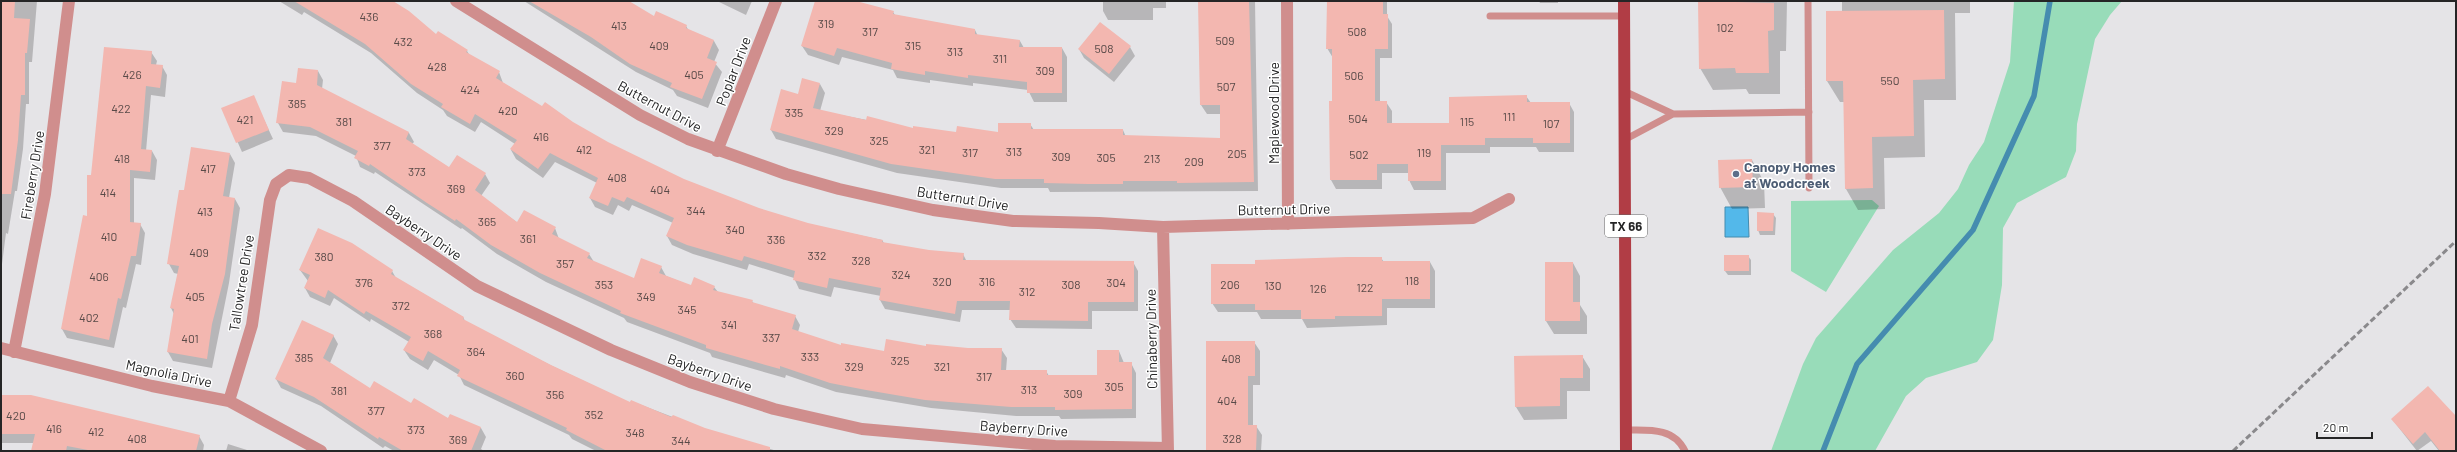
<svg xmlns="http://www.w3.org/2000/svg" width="2457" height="452" font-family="Barlow,sans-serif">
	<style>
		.green { fill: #98dcb9 }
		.water { fill: #53b8ea; stroke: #458caf }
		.shadow { fill: #0003 }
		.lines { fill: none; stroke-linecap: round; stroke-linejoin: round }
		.stream { stroke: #458caf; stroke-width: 5.5 }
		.building { fill: #f3b7b0 }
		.lane { stroke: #d08e8d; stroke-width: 7 }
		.street { stroke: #d08e8d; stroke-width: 12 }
		.primary { stroke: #b13d45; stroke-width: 12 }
		.rail { stroke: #8a898c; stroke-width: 3; stroke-dasharray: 6 3; stroke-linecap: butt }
		.service-dot { fill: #5c6f8a; stroke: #fff; stroke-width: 1.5 }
		.labels { text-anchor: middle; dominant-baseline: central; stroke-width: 3; stroke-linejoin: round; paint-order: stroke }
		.number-label { font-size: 12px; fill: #584a48 }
		.shield { fill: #fff; stroke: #666667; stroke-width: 1 }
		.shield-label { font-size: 13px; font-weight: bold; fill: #252526 }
		.street-label { font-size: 14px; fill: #252526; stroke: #fff }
		.service-label { font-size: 14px; font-weight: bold; fill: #4e5e75; stroke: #fff; text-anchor: start }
	</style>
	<rect width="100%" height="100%" fill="#e5e4e7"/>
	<path class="green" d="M2014,1h108l-12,14 -15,24 -18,85 -1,27 -10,26 -49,26 -14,25 -1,57 -9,55 -16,22 -51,16 -20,18 -31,55h-104l32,-87 13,-26 77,-88 46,-37 19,-24 11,-24 15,-23 26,-80z
		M1872,200l7,6 -53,86 -35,-21v-70z"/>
	<path class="water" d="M1725,207h23l1,30h-24z"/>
	<path class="shadow" d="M1,1h36l-5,61h-3v42h-3l-3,45 -6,42h-2l-7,43 -2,-1 -5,39z
		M279,1h113l45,35 2,-3 28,18 3,5 29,16 4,11 39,24 66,36 75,37 76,29 48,15 75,16 2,3 45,8 34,3 4,8h166l5,9v40h-46v18l-76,-1 -6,-9 1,-9h-49l-2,12 -75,-13 -5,-9 1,-4 -47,-9 -3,10 -32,-8 -5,-11 -45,-14 -2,6 -54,-16 -21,-9 -5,-9 6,-13 -41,-18 -3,6 -11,-6 -5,10 -18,-8 -5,-9 7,-15 -42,-21 -12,16 -27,-19 -5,-9 4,-6 -34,-22 -6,10 -28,-16 -4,-6 -26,-17 -46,-40 -67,-41 -2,3z
		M524,1h104l26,17 32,8 3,5 25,10 5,9 -5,12 8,10 -14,36 -31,-12 -4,-6 -37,-18z
		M717,1h35l-6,14z
		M816,1h37l40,11 2,3 80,15 3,6 42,5 4,7h38l5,9v45h-33l-6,-12 -55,-7v3l-43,-6v3l-33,-5 -4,-8 -51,-13 -3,8 -31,-10 -6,-9z
		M1103,1h63v7h-13v12h-45l-5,-9z
		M1199,1h56l3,190 -208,1 -2,-4h-47l-104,-15 -121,-34 -5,-9 28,-35 21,-11 5,9 -5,18 94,18 43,5 42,-1 31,-9 4,6h89l3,7 95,2v-25h-14l-6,-9z
		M1328,1h59v15l5,8v34h-12v44h6l6,9v13h58l76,-28 5,7h38l5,9v40h-35l-3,-5h-46v6h-44v37h-32l-5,-10v-7h-27v16h-46l-5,-9 2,-122 -6,-10z
		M1539,1h19v2h-18z
		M1699,1h88l-1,50h-6v43h-31l-3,-5 -33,1 -13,-22z
		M1842,1h128v12h-15l1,87h-32l1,57 -41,1 1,51 -27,1 -12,-21 -1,-87h-5l-13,-21 15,-69z
		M1130,47l5,9 -21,26 -30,-24 -5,-9z
		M151,52l6,9 -1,4 6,1 5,9 -2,22 -14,-2 -5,56h6l5,9 -2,20 -21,-2v46h6l5,9 -4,32 -5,-1 -10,44 -3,-1 -9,41 -47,-10 -5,-9 26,-112 4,-41z
		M318,71l5,9 -1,9 87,44 5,9 -2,2 38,25 35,5 5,9 -9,13 37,27 37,5 4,11 30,15 5,8 40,18 27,-13 5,9 25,10 23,1 4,5 34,9 2,3 41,12 5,9 -2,7 43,14 44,6 42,-4 74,1 6,9 -1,13h40l3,5h49l21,-25 5,12h7l5,10v45l-75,1 -2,-3h-43l-85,-8 -95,-16 -50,-17 -1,3 -73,-21 -2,-4 -83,-31 -3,-4 -78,-36 -49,-28 -35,-26 -1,1 -86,-57 -1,2 -14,-7 -4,-11 -40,-20 -33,-4 -5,-9 19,-39z
		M253,96l20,43 -31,13 -19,-43z
		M230,154l5,9 -6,35 6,1 5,9 -11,75 -17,85 -39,-7 -5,-9 6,-38 -3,-6 7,-34 -4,-1 -5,-9 15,-72z
		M1752,160l12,22 1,26 -33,1 -12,-22z
		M1773,214l3,4 -1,17h-15l-2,-5z
		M1748,256l3,4v15h-23l-3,-4z
		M1381,258l3,4h46l5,9v37h-48v17l-80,3 -5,-9h-41l-4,-7h-39l-6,-9 44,-38z
		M1573,263l7,13v29l7,11v18h-33l-8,-13z
		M300,270l92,1 4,7 67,39 2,4 85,44 80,38 1,-2 73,28 73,22h-181l-24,-12 -3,-4 -105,-50 -5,-10 -25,-15 -6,10 -18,-11 -6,-9 5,-8 -38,-23 -1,3 -36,-24 -4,8 -20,-9 -5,-9 3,-7z
		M333,335l5,9 -8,19 40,27 78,29 2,-4 31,13 5,9 -5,12 3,2h-90l-9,-5 -2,2 -62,-42 -40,-18 -5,-9z
		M1254,342l6,9v34h-7v41h3l6,9 -1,16h-54z
		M1582,356l8,13v22h-23v28l-43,1 -8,-13 -1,-50z
		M1,396l198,40 5,9 -1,6h-171l2,-8h-33z
		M2456,418v33h-17l-8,-10 -14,10 -25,-32z
		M228,444l19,6 2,1h-23z"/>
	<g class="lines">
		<path class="stream" d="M1823,451l34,-87 116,-134 61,-134 16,-95"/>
	</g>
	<path class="building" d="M1,1h14l-1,17 16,1 -3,34h-2v42h-4l-3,45 -7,54h-10z
		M294,1h99l16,10 27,23 2,-3 30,19 -2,2 34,19 -4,7 46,28 3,-4 28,20 35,20 76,37 75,29 49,15 75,17 -1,2 47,8 35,3 -1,7 171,1v41h-46v19l-79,-1 1,-19h-53l-2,13 -76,-14 2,-12 -52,-10 -2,10 -34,-8 2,-9 -51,-15 -2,5 -55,-16 -21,-9 8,-18 -47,-21 -3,5 -12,-5 -4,9 -19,-8 9,-20 -48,-25 -12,16 -28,-20 7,-9 -42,-26 -5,10 -29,-17 2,-3 -32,-20 -46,-40z
		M529,1h100l25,15 2,-5 31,14 -1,3 28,12 -7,18 10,4 -15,37 -32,-12 2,-4 -42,-19 -39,-27z
		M815,1h41l38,10 -1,3 82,15v5l45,6 -1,7h43v46h-35v-11l-59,-7v3l-43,-7v4l-34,-6 1,-6 -55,-15 -3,8 -33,-10z
		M1198,1h51l5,181 -77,1v-2h-54v3h-35l-44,-1v-4h-49l-104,-15 -121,-34 11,-41 17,5 4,-16 18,5 -7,25 53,12 1,-4 46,12v-2l43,6 1,-6 41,6v-9h33v6h92v6l97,3v-33h-20z
		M1327,1h56v13h5v35h-13v52h12v22h62v-26l78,-2v7h43v41h-37v-5h-48v7h-44v36h-33v-17h-31v16h-47l-1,-79h3v-52h-6z
		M1698,1l76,2v27l-6,1 1,42h-33l-1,-5 -36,1z
		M1944,10l1,69 -32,1 1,56 -42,1 1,51 -28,1 -2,-108h-17v-70z
		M1100,22l31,24 -22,28 -31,-25z
		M104,47l48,4 -1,13 12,1 -3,23 -14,-2 -5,63 11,1 -2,22 -20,-2v52l11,1 -5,33h-5l-10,43 -3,-1 -9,42 -48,-11 22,-114 4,1v-41h4z
		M298,68l20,2 -1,15 92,47 -3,7 43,28 8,-12 29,18 -11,17 42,32 7,-12 32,17 -4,7 38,19 -3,5 47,20 7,-20 21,8 -3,7 32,12 3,-8 21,9 -2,4 40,10 -1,2 44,13 -4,14 49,16v-2l43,8 2,-12 40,7v-2l42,4h34l-1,22h46v5h50v-25h22v12h13v47l-77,1v-3h-44l-86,-7 -59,-10 -36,-7 -50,-17v3l-74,-21v-3l-86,-32 1,-2 -81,-38 -49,-28 -35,-26 -1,2 -28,-18 -57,-39 -1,2 -15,-8 4,-7 -48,-24 -34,-4 6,-42 14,2z
		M254,95l15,35 -33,13 -15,-35z
		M191,147l39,6 -7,43 12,2 -10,76 -13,50 -5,35 -40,-7 7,-43 -4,-1 9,-42 -12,-2 12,-74h5z
		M1752,159l1,28 -34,1 -1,-28z
		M1757,212l17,1 -1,18h-16z
		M318,228l34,15 41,27 -2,4 73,43 -1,2 88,46 79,37 1,-2 40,17 2,-2 32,13 65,19v4h-163l-41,-21 1,-2 -110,-52 3,-6 -32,-19 -5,10 -20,-11 8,-13 -45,-26 -2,3 -36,-24 -3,8 -21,-10 6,-13 -11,-5z
		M1724,255h25v16h-25z
		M1347,257h35v4h48v38h-48v17h-47v3h-34v-9h-46v-6h-44v-40h44v-4z
		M1545,262h28v40h7v19h-35z
		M302,320l32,15 -11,23 47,30 4,-7 37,22 3,-5 34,20 2,-4 31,13 -10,24h-68l-24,-14 -1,2 -64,-42 -39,-18z
		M1206,341h49v35h-7v49h9l-1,26h-50z
		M1583,355v23h-23v28l-45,1 -1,-51z
		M2428,386l28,30v35h-16l-15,-19 -12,12 -22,-25z
		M1,395h30l169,40 -4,16h-103l-26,-5 -1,5h-35l4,-17h-34z"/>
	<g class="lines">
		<path class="lane" d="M1808,1l1,187
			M1490,16h134
			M1626,92l47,22 136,-2
			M1626,139l47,-25
			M1626,430c22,0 48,-3 59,21"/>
		<path class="street" d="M456,1l184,114 48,24 98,35 53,15 94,21 80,11 86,2 64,4 310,-9 36,-19
			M1287,1l1,223
			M717,151l59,-150
			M1163,227l5,224
			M1,348l151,38 77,15 92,50
			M14,352l31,-158 24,-193
			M229,401l23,-76 18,-125 6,-16 13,-9 20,3 44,23 124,85 134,64 79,32 84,27 88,20 193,17 113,2"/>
		<path class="primary" d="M1624,1l2,450"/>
		<path class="rail" d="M2233,451l223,-210"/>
	</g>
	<circle class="service-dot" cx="1736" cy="174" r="4"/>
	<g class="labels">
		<g class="number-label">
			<text x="369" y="16">436</text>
			<text x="826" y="23">319</text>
			<text x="619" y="25">413</text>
			<text x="1725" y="27">102</text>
			<text x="870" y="31">317</text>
			<text x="1357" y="31">508</text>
			<text x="1225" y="40">509</text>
			<text x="403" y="41">432</text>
			<text x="659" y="45">409</text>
			<text x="913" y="45">315</text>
			<text x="1104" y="48">508</text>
			<text x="955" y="51">313</text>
			<text x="1000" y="58">311</text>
			<text x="437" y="66">428</text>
			<text x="1045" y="70">309</text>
			<text x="132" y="74">426</text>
			<text x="694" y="74">405</text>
			<text x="1354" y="75">506</text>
			<text x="1890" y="80">550</text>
			<text x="1226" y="86">507</text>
			<text x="470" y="89">424</text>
			<text x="297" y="103">385</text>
			<text x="121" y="108">422</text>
			<text x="508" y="110">420</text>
			<text x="794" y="112">335</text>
			<text x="1509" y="116">111</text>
			<text x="1358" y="118">504</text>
			<text x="245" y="119">421</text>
			<text x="344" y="121">381</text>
			<text x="1467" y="121">115</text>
			<text x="1551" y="123">107</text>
			<text x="834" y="130">329</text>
			<text x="541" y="136">416</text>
			<text x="879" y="140">325</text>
			<text x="382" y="145">377</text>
			<text x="584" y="149">412</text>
			<text x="927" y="149">321</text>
			<text x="1014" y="151">313</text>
			<text x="970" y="152">317</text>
			<text x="1424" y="152">119</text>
			<text x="1237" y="153">205</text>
			<text x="1359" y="154">502</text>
			<text x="1061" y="156">309</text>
			<text x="1106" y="157">305</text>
			<text x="122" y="158">418</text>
			<text x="1152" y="158">213</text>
			<text x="1194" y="161">209</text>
			<text x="208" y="168">417</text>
			<text x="417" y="171">373</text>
			<text x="617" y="177">408</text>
			<text x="456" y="188">369</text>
			<text x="660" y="189">404</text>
			<text x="108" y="192">414</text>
			<text x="696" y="210">344</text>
			<text x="205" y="211">413</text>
			<text x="487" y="221">365</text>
			<text x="735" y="229">340</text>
			<text x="109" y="236">410</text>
			<text x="528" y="238">361</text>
			<text x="776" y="239">336</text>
			<text x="199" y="252">409</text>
			<text x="817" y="255">332</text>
			<text x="324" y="256">380</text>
			<text x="861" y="260">328</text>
			<text x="565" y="263">357</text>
			<text x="901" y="274">324</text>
			<text x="99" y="276">406</text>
			<text x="1412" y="280">118</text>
			<text x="942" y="281">320</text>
			<text x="987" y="281">316</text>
			<text x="364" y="282">376</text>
			<text x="1116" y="282">304</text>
			<text x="604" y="284">353</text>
			<text x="1071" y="284">308</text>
			<text x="1230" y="284">206</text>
			<text x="1273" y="285">130</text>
			<text x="1365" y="287">122</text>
			<text x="1318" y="288">126</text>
			<text x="1027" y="291">312</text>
			<text x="195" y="296">405</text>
			<text x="646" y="296">349</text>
			<text x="401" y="305">372</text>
			<text x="687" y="309">345</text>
			<text x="89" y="317">402</text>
			<text x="729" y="324">341</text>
			<text x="433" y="333">368</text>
			<text x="771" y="337">337</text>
			<text x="190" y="338">401</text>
			<text x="476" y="351">364</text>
			<text x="810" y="356">333</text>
			<text x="304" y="357">385</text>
			<text x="1231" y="358">408</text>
			<text x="900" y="360">325</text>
			<text x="854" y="366">329</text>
			<text x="942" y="366">321</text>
			<text x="515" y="375">360</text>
			<text x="984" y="376">317</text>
			<text x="1114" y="386">305</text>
			<text x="1029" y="389">313</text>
			<text x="339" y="390">381</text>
			<text x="1073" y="393">309</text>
			<text x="555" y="394">356</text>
			<text x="1227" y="400">404</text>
			<text x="376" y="410">377</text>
			<text x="594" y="414">352</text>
			<text x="16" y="415">420</text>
			<text x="54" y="428">416</text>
			<text x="416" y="429">373</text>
			<text x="96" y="431">412</text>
			<text x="635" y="432">348</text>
			<text x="137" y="438">408</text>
			<text x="1232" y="438">328</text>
			<text x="458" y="439">369</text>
			<text x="681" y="440">344</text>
		</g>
		<rect class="shield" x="1605" y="215" width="42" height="22" rx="3"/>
		<g class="shield-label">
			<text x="1626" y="226">TX 66</text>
		</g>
		<g class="street-label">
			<text transform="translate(733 71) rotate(-69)">Poplar Drive</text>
			<text transform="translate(660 106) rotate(28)">Butternut Drive</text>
			<text transform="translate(1273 113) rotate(-90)">Maplewood Drive</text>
			<text transform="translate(32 175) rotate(-81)">Fireberry Drive</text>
			<text transform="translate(963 198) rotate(9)">Butternut Drive</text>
			<text transform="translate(1284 209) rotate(-1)">Butternut Drive</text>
			<text transform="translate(424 232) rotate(34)">Bayberry Drive</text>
			<text transform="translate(241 283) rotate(-81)">Tallowtree Drive</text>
			<text transform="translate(1151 339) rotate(-91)">Chinaberry Drive</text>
			<text transform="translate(710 372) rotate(19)">Bayberry Drive</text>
			<text transform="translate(169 373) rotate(12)">Magnolia Drive</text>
			<text transform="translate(1024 428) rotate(4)">Bayberry Drive</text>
		</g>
		<g class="service-label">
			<text x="1744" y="166">Canopy Homes<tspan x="1744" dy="16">at Woodcreek</tspan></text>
		</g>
	</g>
	<rect width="2457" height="452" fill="none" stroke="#252526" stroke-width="4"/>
	<path d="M2317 432v6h55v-6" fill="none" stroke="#252526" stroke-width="2"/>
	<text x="2323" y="432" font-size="12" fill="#252526" stroke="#ffffff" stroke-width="3" paint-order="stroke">20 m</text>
</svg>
